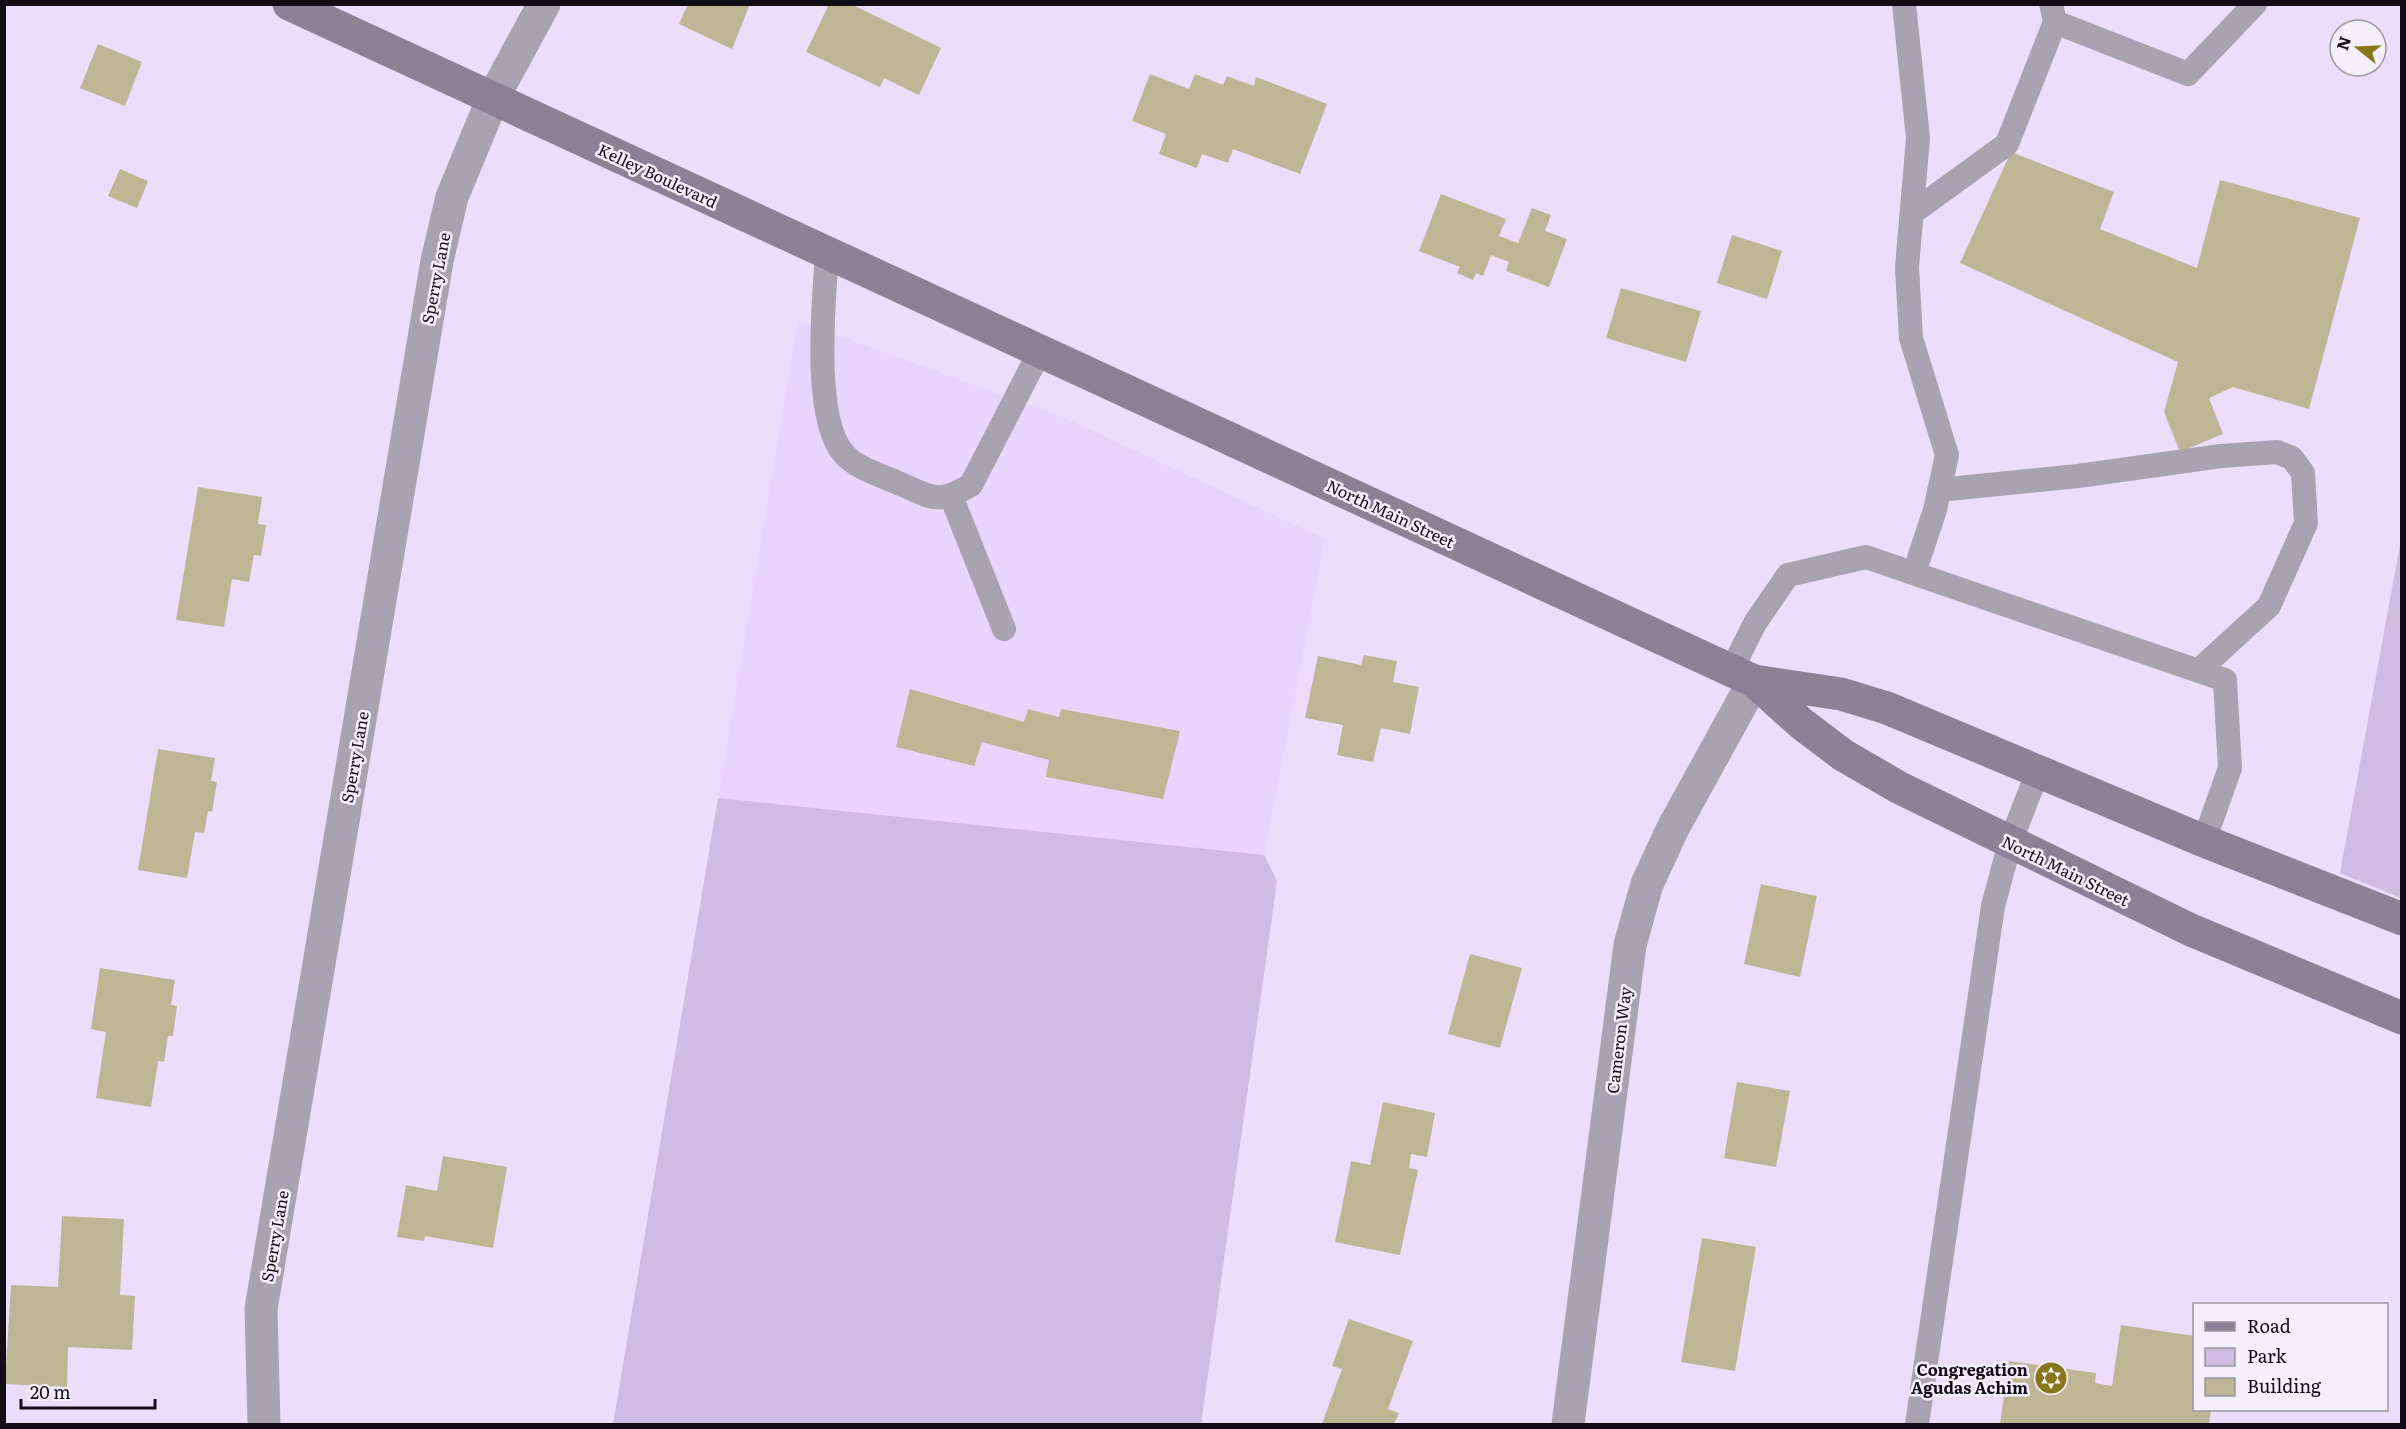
<svg xmlns="http://www.w3.org/2000/svg" width="2406" height="1429" font-family="Literata,serif">
	<style>
		.built { fill: #e8d4fc }
		.green { fill: #d0bce2 }
		.building { fill: #bdb593 }
		.lines { fill: none; stroke-linecap: round; stroke-linejoin: round }
		.lane { stroke: #a9a2b0; stroke-width: 24 }
		.street { stroke: #a9a2b0; stroke-width: 33 }
		.secondary { stroke: #8c8196; stroke-width: 33 }
		.labels { text-anchor: middle; dominant-baseline: central; stroke-width: 5; stroke-linejoin: round; paint-order: stroke }
		.street-label { font-size: 16px; fill: #120c17; stroke: #f5eefc }
		.poi-label { font-size: 16px; font-weight: bold; fill: #120c17; stroke: #f5eefc; text-anchor: end }
	</style>
	<rect width="100%" height="100%" fill="#edddfd"/>
	<path class="built" d="M798,321l267,97 260,121 -61,316 -546,-57z"/>
	<path class="green" d="M2401,539v359l-61,-25z
		M718,798l546,57 13,26 -76,543h-588z"/>
	<path class="building" d="M688,4h62l-18,45 -53,-25z
		M829,4h22l90,44 -22,47 -35,-17 -4,9 -74,-35z
		M98,44l44,18 -17,44 -45,-18z
		M1150,74l39,15 6,-15 28,11 4,-9 27,10 2,-9 71,27 -27,70 -67,-25 -5,14 -26,-9 -5,14 -38,-14 7,-20 -34,-13z
		M2011,152l103,40 -14,37 97,39 23,-88 140,38 -51,191 -76,-22 -24,11 14,36 -43,18 -16,-40 14,-50 -218,-99z
		M120,169l28,12 -11,27 -29,-12z
		M1441,194l65,25 -7,17 19,7 14,-35 19,7 -6,16 22,8 -18,48 -43,-16 3,-9 -18,-7 -8,21 -7,-3 -3,7 -16,-7 3,-6 -41,-16z
		M1732,235l50,16 -15,48 -50,-16z
		M1621,288l80,23 -15,51 -80,-24z
		M198,487l64,10 -4,27 8,1 -5,31 -7,-1 -5,27 -17,-3 -8,48 -48,-7z
		M1364,655l33,6 -4,21 26,5 -9,47 -29,-6 -8,34 -36,-7 6,-30 -38,-7 13,-62 43,9z
		M910,689l114,33 4,-13 31,8 2,-8 119,22 -17,68 -117,-22 3,-17 -67,-18 -8,24 -78,-19z
		M158,749l57,9 -4,23 6,1 -5,30 -4,-1 -4,22 -9,-1 -8,46 -49,-8z
		M1761,884l56,12 -17,81 -56,-13z
		M1470,954l52,14 -22,80 -52,-14z
		M100,968l75,12 -4,25 6,1 -4,30h-5l-4,26 -6,-1 -7,46 -55,-9 10,-66 -15,-3z
		M1737,1082l53,9 -14,76 -52,-9z
		M1383,1102l52,11 -8,44 -16,-3 -2,14 9,2 -18,85 -65,-13 16,-81 19,4z
		M443,1156l64,11 -14,81 -68,-12 -1,5 -27,-4 9,-52 31,6z
		M62,1216l62,3 -4,76 15,1 -3,54 -64,-3 -1,40 -62,-3 6,-99 47,2z
		M1702,1238l54,9 -21,124 -54,-9z
		M1349,1319l64,22 -25,68 11,4 -5,11h-72l20,-55 -10,-3z
		M2121,1325l73,11v74h17l-2,14h-209l9,-63 87,12 -1,10 17,3z"/>
	<g class="lines">
		<path class="lane" d="M1904,4l14,134 -11,129 4,71 36,117 -12,55 -21,63
			M2055,22l133,52 67,-70
			M1912,213l95,-69 48,-122 -4,-18
			M827,253c-3,46 -15,166 17,201 12,14 36,21 52,28 36,15 39,24 75,3l69,-134
			M1939,490l139,-14 143,-20 56,-4 15,6 11,15 3,50 -37,83 -71,65
			M951,496l53,133
			M1731,671l24,-48 33,-48 78,-18 359,123 5,88 -26,73
			M1917,1424l76,-518 17,-63 28,-72"/>
		<path class="street" d="M264,1424l-3,-115 176,-1048 15,-64 41,-99 51,-94
			M1568,1424l62,-479 17,-61 26,-56 81,-147"/>
		<path class="secondary" d="M289,4l1465,677 48,43 41,31 55,32 293,143 211,88
			M1754,681l87,13 46,14 317,133 198,78"/>
	</g>
	<defs>
		<g id="synagogue-disc" transform="scale(1.725)"><circle r="9.5" fill="#89761a" stroke="#f5eefc"/><path d="M0-6.5L5.6 3.2H-5.6ZM0 6.5L5.6-3.2H-5.6Z" fill="#fff"/></g>
	</defs>
	<g fill-rule="evenodd">
		<use href="#synagogue-disc" x="2051" y="1378"/>
	</g>
	<g class="labels">
		<g class="street-label">
			<text transform="translate(658 175) rotate(25)">Kelley Boulevard</text>
			<text transform="translate(435 278) rotate(-79)">Sperry Lane</text>
			<text transform="translate(1391 513) rotate(25)">North Main Street</text>
			<text transform="translate(354 757) rotate(-80)">Sperry Lane</text>
			<text transform="translate(2066 870) rotate(26)">North Main Street</text>
			<text transform="translate(1618 1040) rotate(-83)">Cameron Way</text>
			<text transform="translate(274 1236) rotate(-80)">Sperry Lane</text>
		</g>
		<g class="poi-label">
			<text x="2028" y="1369">Congregation<tspan x="2028" dy="18">Agudas Achim</tspan></text>
		</g>
	</g>
	<rect width="2406" height="1429" fill="none" stroke="#120c17" stroke-width="12"/>
	<rect x="2193" y="1303" width="195" height="108" fill="#f5eefc" stroke="#9a94a0" stroke-width="1.5"/>
	<rect x="2205" y="1322" width="30" height="9" fill="#8c8196" stroke="#9a94a0" stroke-width="1.5"/>
	<text x="2247" y="1333" font-size="18" fill="#120c17">Road</text>
	<rect x="2205" y="1348" width="30" height="18" fill="#d0bce2" stroke="#9a94a0" stroke-width="1.5"/>
	<text x="2247" y="1363" font-size="18" fill="#120c17">Park</text>
	<rect x="2205" y="1378" width="30" height="18" fill="#bdb593" stroke="#9a94a0" stroke-width="1.5"/>
	<text x="2247" y="1393" font-size="18" fill="#120c17">Building</text>
	<g transform="translate(2358 48) rotate(288)"><circle r="28" fill="#f5eefc" stroke="#9a94a0" stroke-width="1.5"/>
	<path d="M0-4.5L10 22L0 15L-10 22Z" fill="#89761a"/>
	<text y="-9" font-size="16" font-weight="bold" text-anchor="middle" fill="#120c17">N</text>
	</g>
	<path d="M21 1399v9h134v-9" fill="none" stroke="#120c17" stroke-width="3"/>
	<text x="30" y="1399" font-size="18" fill="#120c17" stroke="#f5eefc" stroke-width="4.5" paint-order="stroke">20 m</text>
</svg>
